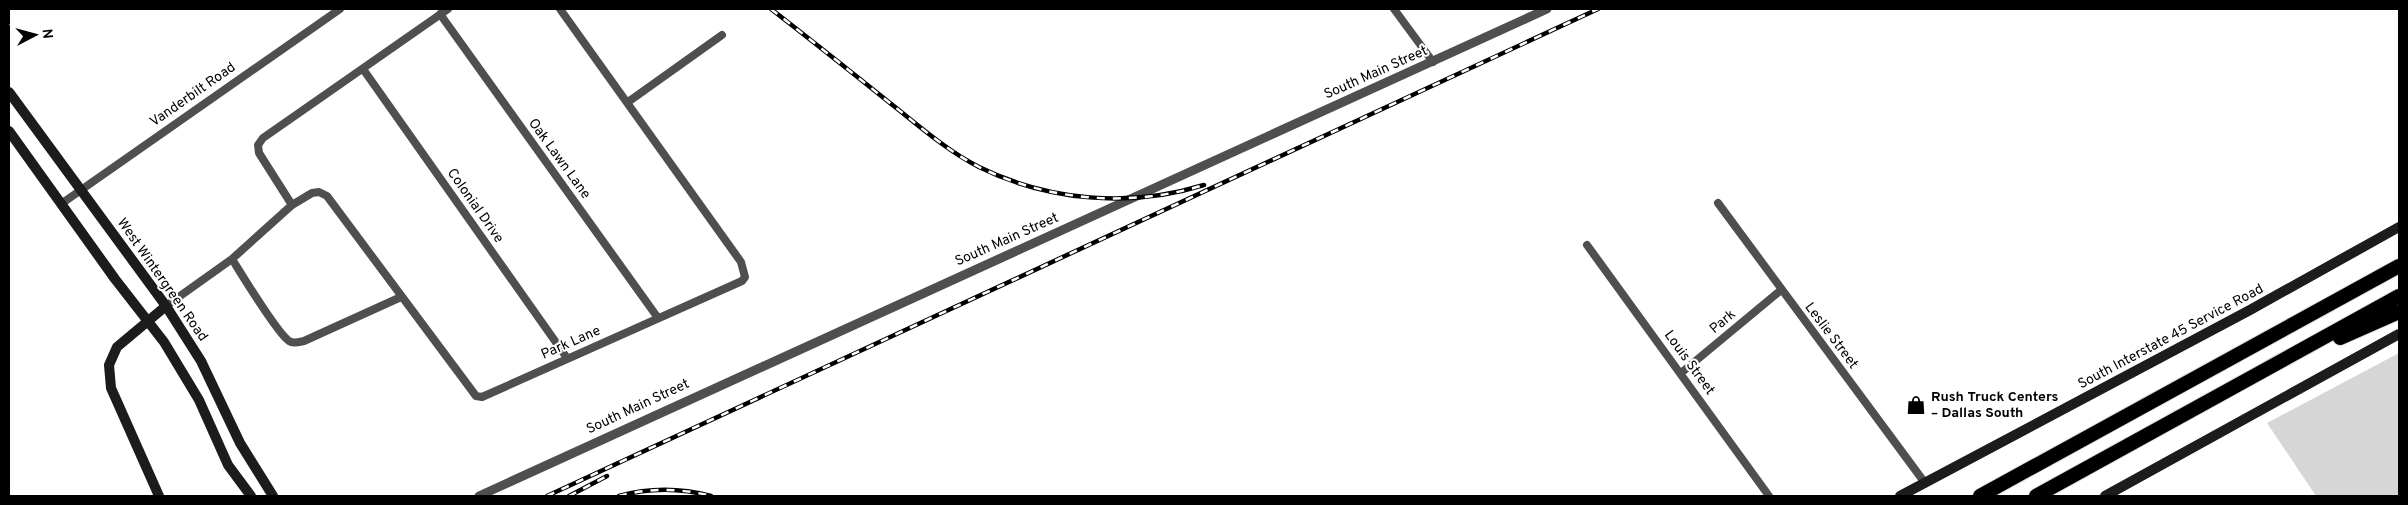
<svg xmlns="http://www.w3.org/2000/svg" width="2408" height="505" font-family="Overpass,sans-serif">
	<style>
		.green { fill: #d6d6d6 }
		.lines { fill: none; stroke-linecap: round; stroke-linejoin: round }
		.motorway-casing { stroke: #dbdbdb; stroke-width: 16 }
		.minor { stroke: #4f4f4f; stroke-width: 8 }
		.tertiary { stroke: #4f4f4f; stroke-width: 9 }
		.secondary { stroke: #1c1c1c; stroke-width: 10 }
		.motorway { stroke: #000; stroke-width: 14 }
		.rail-casing { stroke: #000; stroke-width: 4.5 }
		.rail { stroke: #fff; stroke-width: 2.5; stroke-dasharray: 8; stroke-linecap: butt }
		.labels { text-anchor: middle; dominant-baseline: central; stroke-width: 4; stroke-linejoin: round; paint-order: stroke }
		.street-label { font-size: 14px; fill: #000; stroke: #fff }
		.poi-label { font-size: 14px; font-weight: bold; fill: #000; stroke: #fff; text-anchor: start }
	</style>
	<rect width="100%" height="100%" fill="#fff"/>
	<path class="green" d="M2399,353v143h-83l-49,-73z"/>
	<g class="lines">
		<g class="motorway-casing">
			<path id="motorway" d="M2340,338l59,-26
				M1980,496l419,-230
				M2036,496l363,-200"/>
		</g>
		<path class="minor" d="M1394,9l39,53
			M440,14l218,304
			M363,69l204,289
			M628,102l94,-67
			M1718,203l207,280
			M61,204l279,-195
			M292,205l-33,-52 -1,-8 5,-7 185,-129
			M1587,245l182,251
			M232,259c10,16 45,74 57,82 4,3 10,1 15,0l97,-44
			M166,306l66,-47 60,-54 20,-12 7,-1 8,4 149,200 6,1 260,-116 3,-4 -4,-15 -181,-253
			M1681,373l100,-83"/>
		<path class="tertiary" d="M479,496l1068,-487"/>
		<path class="secondary" d="M9,92l157,214 35,55 39,82 33,53
			M9,131l106,148 49,63 35,58 29,65 23,31
			M159,496l-48,-108 -2,-23 8,-18 49,-41
			M1900,496l350,-186 149,-83
			M2105,496l294,-162"/>
		<use href="#motorway" class="motorway"/>
		<g class="rail-casing">
			<path id="rail" d="M771,9c40,31 79,62 119,94 28,22 56,47 89,64 69,34 151,41 225,18
				M547,496l1051,-487
				M569,496l38,-20
				M619,496c29,-8 62,-8 92,0"/>
		</g>
		<use href="#rail" class="rail"/>
	</g>
	<defs>
		<g id="shop-bare" transform="scale(1.5)"><path d="M-5-2.5h2.3a2.7 3.5 0 0 1 5.4 0H5L5.5 6h-11ZM-1.5-2.5h3a1.5 2.3 0 0 0-3 0Z" fill="#000" stroke="#fff" stroke-width="2.5" paint-order="stroke"/></g>
	</defs>
	<g fill-rule="evenodd">
		<use href="#shop-bare" x="1916" y="405"/>
	</g>
	<g class="labels">
		<g class="street-label">
			<text transform="translate(1376 73) rotate(-24)">South Main Street</text>
			<text transform="translate(193 95) rotate(-35)">Vanderbilt Road</text>
			<text transform="translate(559 159) rotate(54)">Oak Lawn Lane</text>
			<text transform="translate(475 206) rotate(55)">Colonial Drive</text>
			<text transform="translate(1007 240) rotate(-24)">South Main Street</text>
			<text transform="translate(162 280) rotate(55)">West Wintergreen Road</text>
			<text transform="translate(1723 322) rotate(-40)">Park</text>
			<text transform="translate(1831 336) rotate(53)">Leslie Street</text>
			<text transform="translate(2171 337) rotate(-28)">South Interstate 45 Service Road</text>
			<text transform="translate(571 343) rotate(-24)">Park Lane</text>
			<text transform="translate(1689 363) rotate(54)">Louis Street</text>
			<text transform="translate(638 407) rotate(-25)">South Main Street</text>
		</g>
		<g class="poi-label">
			<text x="1931" y="397">Rush Truck Centers<tspan x="1931" dy="16">– Dallas South</tspan></text>
		</g>
	</g>
	<rect width="2408" height="505" fill="none" stroke="#000000" stroke-width="20"/>
	<g transform="translate(35 35) rotate(84)" stroke="#ffffff" stroke-width="4" paint-order="stroke">
	<path d="M0-4L9 19L0 12L-9 19Z" fill="#000000"/>
	<text y="-8" font-size="14" font-weight="bold" text-anchor="middle" fill="#000000">N</text>
	</g>
</svg>
